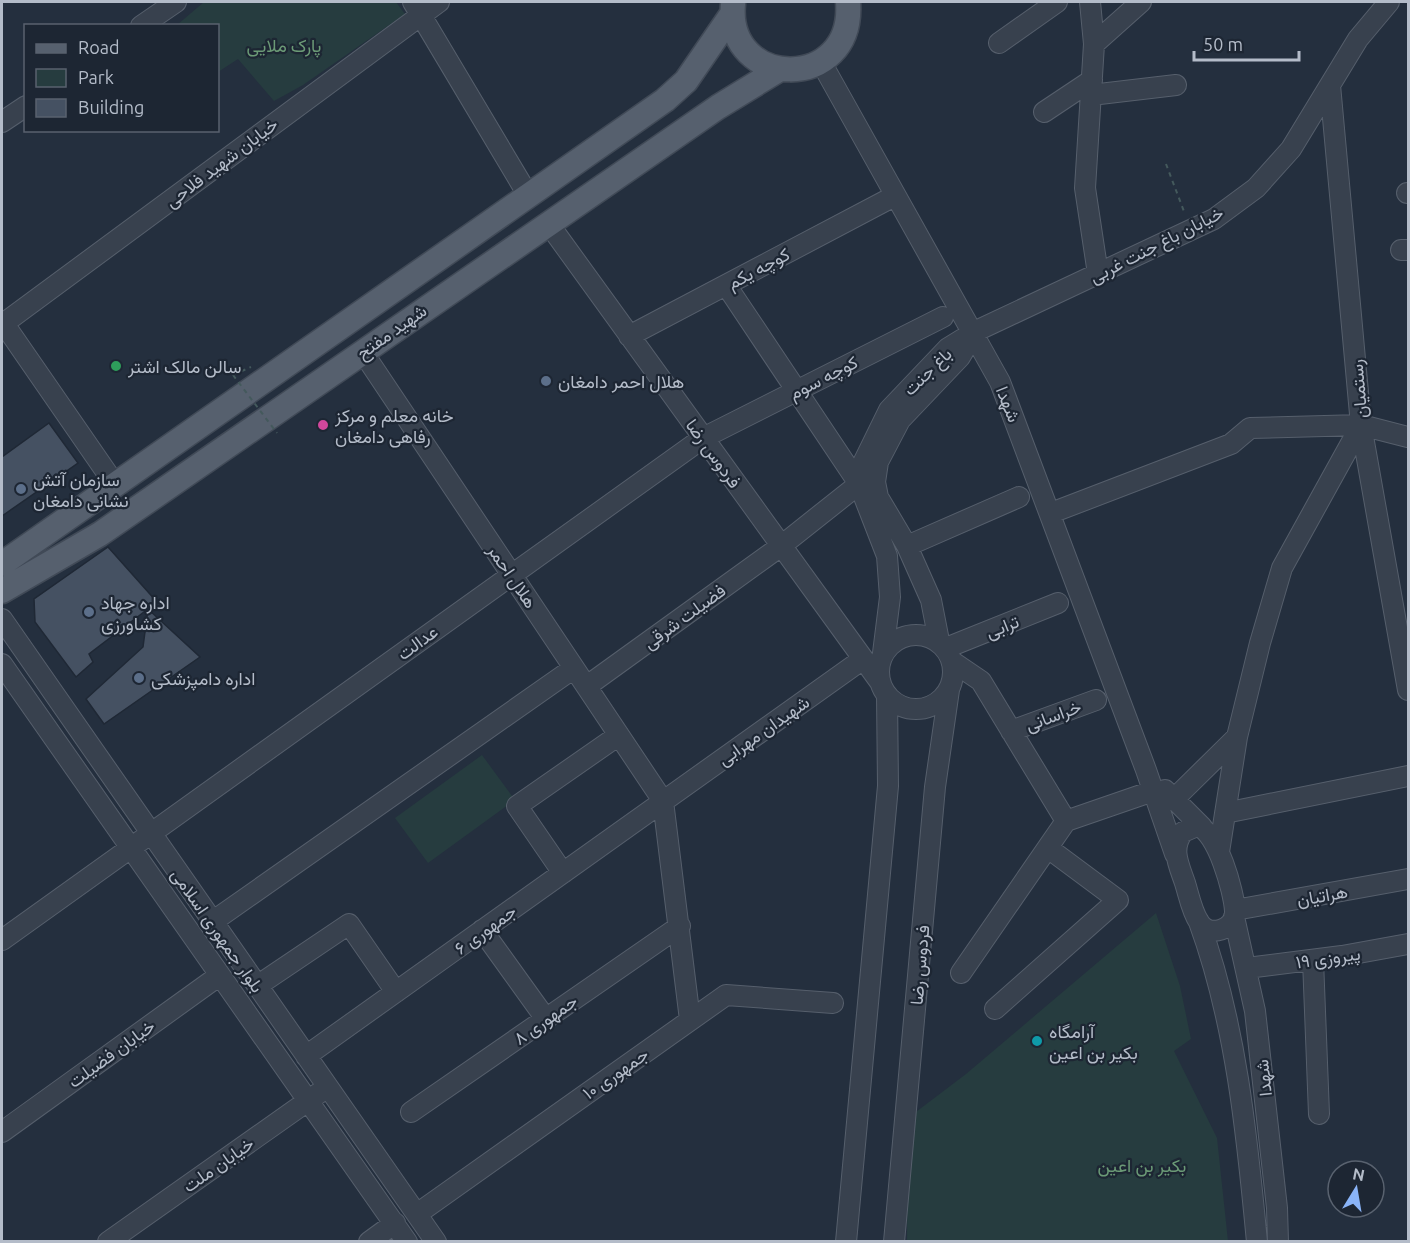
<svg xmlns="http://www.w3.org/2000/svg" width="1410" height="1243" font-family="Ubuntu,Vazirmatn,sans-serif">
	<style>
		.green { fill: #263c3f }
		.building { fill: #455162; stroke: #1f2835; stroke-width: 1.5 }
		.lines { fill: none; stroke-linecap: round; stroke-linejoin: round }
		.minor-casing { stroke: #565f6c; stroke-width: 22 }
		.major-casing { stroke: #414a57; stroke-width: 27 }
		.path { stroke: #44595c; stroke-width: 2; stroke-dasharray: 4.5 4.5; stroke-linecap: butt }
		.minor { stroke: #38414e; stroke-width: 20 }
		.major { stroke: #56606e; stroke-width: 24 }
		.path-bridge { stroke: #44595c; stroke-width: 2; stroke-dasharray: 4.5 4.5; stroke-linecap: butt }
		.leisure-dot { fill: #2e9e5b; stroke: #1d2633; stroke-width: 2 }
		.service-dot { fill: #5c6f8a; stroke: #1d2633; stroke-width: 2 }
		.hotel-dot { fill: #d1479c; stroke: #1d2633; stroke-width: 2 }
		.culture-dot { fill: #0f9aa8; stroke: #1d2633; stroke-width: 2 }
		.labels { text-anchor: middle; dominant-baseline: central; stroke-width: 4.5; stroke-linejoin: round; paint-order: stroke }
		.park-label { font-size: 18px; fill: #6b9a76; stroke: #1d2633 }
		.street-label { font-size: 18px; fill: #b4bcc9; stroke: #1d2633 }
		.poi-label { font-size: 18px; fill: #b4bcc9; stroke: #1d2633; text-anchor: start }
	</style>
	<rect width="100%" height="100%" fill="#242f3e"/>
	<path class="green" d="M204,2h192l9,12 -102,71 -29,16 -36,-42 -20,13v-46l-41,-1z
		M482,755l33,45 -87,63 -33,-45z
		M1156,913l24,73 11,53 -17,12 43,87 11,103 -321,1 1,-124 58,-44z"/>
	<path class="building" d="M49,423l29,40 -76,53v-59z
		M108,547l49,55 -68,52 4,8 -17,15 -41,-55 -1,-23z
		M148,609l52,48 -96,67 -18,-25 57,-52z"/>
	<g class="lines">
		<g class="minor-casing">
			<path id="minor" d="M413,2l115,193
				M1090,2l4,42 -9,144 13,86
				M141,26l35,-24
				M999,43l58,-41
				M1094,44l47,-42
				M821,62l179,320 146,388 29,84
				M1330,85l31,340 47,265
				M1091,95l85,-10
				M1044,112l48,-32
				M2,122l24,-16
				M1407,193h1
				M548,223l332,459
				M1401,250h7
				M2,321l114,165
				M3,324l436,-322
				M629,336l258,-136
				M362,351l301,450 27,219
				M1051,513l180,-69 19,-16 111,-3 47,12
				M907,546l112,-49
				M2,619l434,623
				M879 672a37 37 0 1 1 74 0a37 37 0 1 1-74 0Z
				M939,641l-8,-41 -24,-54 -29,-49 -3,-15 3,-20 22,-42 60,-63 13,-22
				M946,648l112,-45
				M883,653l7,-56 -3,-41 -28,-72 4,-21 26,-53 59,-62 26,-16 240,-113 42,-31 35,-39 67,-110 31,-37
				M953,662l28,19 85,140
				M2,664l405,578
				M587,686l194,-140 78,-62 -133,-199
				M1011,731l85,-31
				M1165,790l37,37
				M1174,799l63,-62
				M1225,813l183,-37
				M1197,826c20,4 37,66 38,85 1,18 -26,28 -36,11 -7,-10 -10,-26 -14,-39 -6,-18 -15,-34 -2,-51z
				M1219,852l18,-115 23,-94 22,-75 79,-143
				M563,873l-46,-67 102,-71
				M1235,910l173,-31
				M1234,917l21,94 22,197 1,34
				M212,922l362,-254
				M1199,922c37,101 48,213 58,320
				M482,930l64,89
				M2,940l701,-502 240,-121
				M1313,960l6,154
				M1247,968l95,-12 66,-12
				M961,973l105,-152 87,-30
				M257,986l92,-62 47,68
				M995,1009l123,-109 -70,-52
				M306,1056l557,-397
				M411,1112l269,-186
				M2,1132l218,-157
				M417,1214l309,-219 107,8
				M108,1242l211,-149
				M369,1242l26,-19
				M846,1242l42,-456 -1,-91
				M894,1242l41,-455 14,-97"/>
		</g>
		<g class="major-casing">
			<path id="major" d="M733,4c-8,86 122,89 115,-2
				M2,564l663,-464 21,-19 46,-67
				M2,591l98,-57 618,-427 62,-38"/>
		</g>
		<path class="path" d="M1166,164l19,50
			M233,375l18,-8"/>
		<use href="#minor" class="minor"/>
		<use href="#major" class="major"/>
		<path class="path-bridge" d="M233,375l44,58"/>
	</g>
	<circle class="leisure-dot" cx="116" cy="366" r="6"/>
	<g class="service-dot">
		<circle cx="546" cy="381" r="6"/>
		<circle cx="21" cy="489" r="6"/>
		<circle cx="89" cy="612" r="6"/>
		<circle cx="139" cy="678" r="6"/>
	</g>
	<circle class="hotel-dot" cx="323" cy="425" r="6"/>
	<circle class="culture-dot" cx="1037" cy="1041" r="6"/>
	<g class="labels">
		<g class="park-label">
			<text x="284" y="45">پارک ملایی</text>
			<text x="1142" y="1165">بکیر بن اعین</text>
		</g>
		<g class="street-label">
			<text transform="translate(221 162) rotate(-37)">خیابان شهید فلاحی</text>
			<text transform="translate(1156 244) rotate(-27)">خیابان باغ جنت غربی</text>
			<text transform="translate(758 268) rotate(-28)">کوچه یکم</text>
			<text transform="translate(391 331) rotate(-35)">شهید مفتح</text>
			<text transform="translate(927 371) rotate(-44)">باغ جنت</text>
			<text transform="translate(823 377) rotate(-27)">کوچه سوم</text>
			<text transform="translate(1358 389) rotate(-95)">رستمیان</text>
			<text transform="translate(1009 404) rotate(68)">شهدا</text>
			<text transform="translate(714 453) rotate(54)">فردوس رضا</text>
			<text transform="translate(513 576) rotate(56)">هلال احمر</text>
			<text transform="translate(684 616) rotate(-36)">فضیلت شرقی</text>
			<text transform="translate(1002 626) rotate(-22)">ترابی</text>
			<text transform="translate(417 642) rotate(-36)">عدالت</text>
			<text transform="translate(1053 715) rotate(-20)">خراسانی</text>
			<text transform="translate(763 730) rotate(-35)">شهیدان مهرابی</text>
			<text transform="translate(1322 895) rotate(-10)">هراتیان</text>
			<text transform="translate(485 929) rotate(-36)">جمهوری ۶</text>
			<text transform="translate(218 930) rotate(55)">بلوار جمهوری اسلامی</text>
			<text transform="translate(1328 957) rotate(-8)">پیروزی ۱۹</text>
			<text transform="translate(919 965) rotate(-85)">فردوس رضا</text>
			<text transform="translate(545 1019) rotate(-35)">جمهوری ۸</text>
			<text transform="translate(111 1053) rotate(-36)">خیابان فضیلت</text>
			<text transform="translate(615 1073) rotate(-35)">جمهوری ۱۰</text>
			<text transform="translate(1263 1078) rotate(-96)">شهدا</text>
			<text transform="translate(218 1164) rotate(-35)">خیابان ملت</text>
		</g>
		<g class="poi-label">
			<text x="128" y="366">سالن مالک اشتر</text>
			<text x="558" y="381">هلال احمر دامغان</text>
			<text x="335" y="415">خانه معلم و مرکز<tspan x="335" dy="21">رفاهی دامغان</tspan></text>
			<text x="33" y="479">سازمان آتش<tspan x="33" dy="21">نشانی دامغان</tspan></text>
			<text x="101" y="602">اداره جهاد<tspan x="101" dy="21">کشاورزی</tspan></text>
			<text x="151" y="678">اداره دامپزشکی</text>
			<text x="1049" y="1031">آرامگاه<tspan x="1049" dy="21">بکیر بن اعین</tspan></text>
		</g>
	</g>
	<rect width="1410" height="1243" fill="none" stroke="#b4bcc9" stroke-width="6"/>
	<rect x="24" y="24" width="195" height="108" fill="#1d2633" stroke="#59626f" stroke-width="1.5"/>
	<rect x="36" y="44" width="30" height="9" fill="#56606e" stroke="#59626f" stroke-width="1.5"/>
	<text x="78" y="54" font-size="18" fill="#b4bcc9">Road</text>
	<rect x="36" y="69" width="30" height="18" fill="#263c3f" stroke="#59626f" stroke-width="1.5"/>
	<text x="78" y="84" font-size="18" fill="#b4bcc9">Park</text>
	<rect x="36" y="99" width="30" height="18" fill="#455162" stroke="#59626f" stroke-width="1.5"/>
	<text x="78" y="114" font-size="18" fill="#b4bcc9">Building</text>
	<g transform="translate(1356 1189) rotate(11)"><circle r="28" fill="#1d2633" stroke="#59626f" stroke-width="1.5"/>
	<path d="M0-4.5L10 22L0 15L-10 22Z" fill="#8ab4f8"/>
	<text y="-9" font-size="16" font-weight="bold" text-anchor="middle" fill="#b4bcc9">N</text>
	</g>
	<path d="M1194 51v9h105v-9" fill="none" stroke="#b4bcc9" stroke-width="3"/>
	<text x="1203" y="51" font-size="18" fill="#b4bcc9" stroke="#1d2633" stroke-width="4.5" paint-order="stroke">50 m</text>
</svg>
